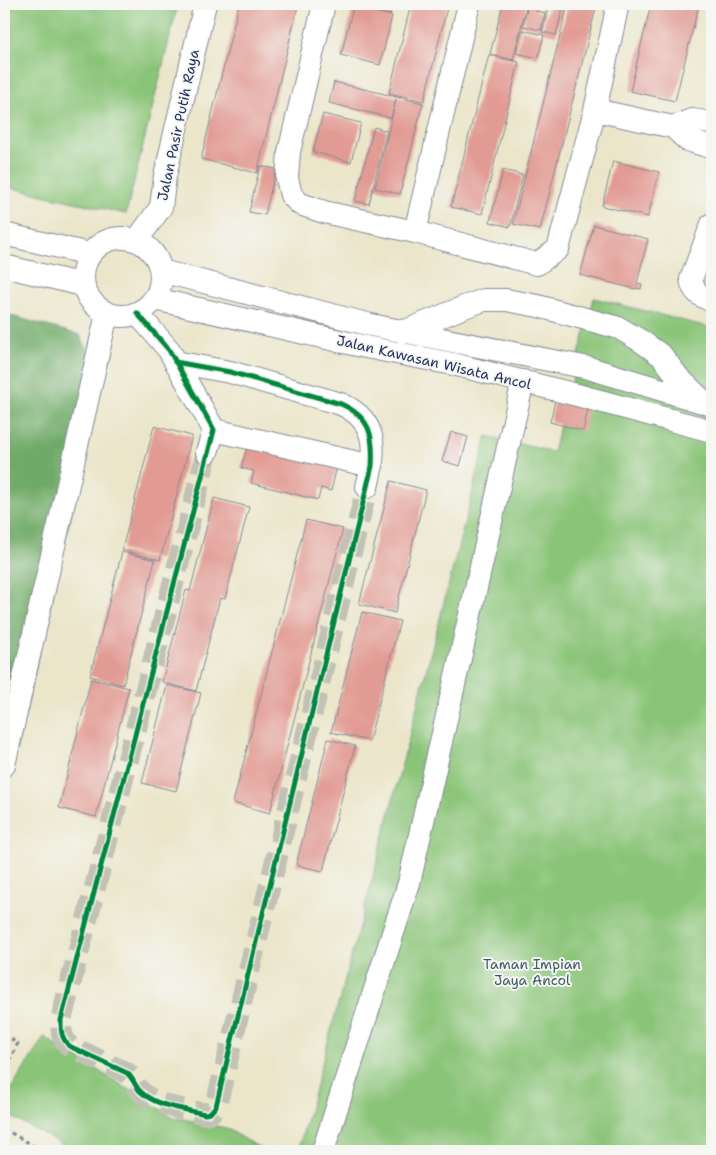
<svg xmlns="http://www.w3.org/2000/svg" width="716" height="1155" font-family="'Shantell Sans',sans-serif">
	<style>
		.green { fill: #8ac478; stroke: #527a6b }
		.forest { fill: #6faa68; stroke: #456c63 }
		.building { fill: #e29b94 }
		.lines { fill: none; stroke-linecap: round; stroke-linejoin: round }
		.minor-tunnel { stroke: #c1c1b4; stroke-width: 22; stroke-dasharray: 22 11; stroke-linecap: butt }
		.minor-casing { stroke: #838a94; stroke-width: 24 }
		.path { stroke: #838a94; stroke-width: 3; stroke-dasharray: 4 4; stroke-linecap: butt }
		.minor { stroke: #fff; stroke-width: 22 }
		.cycleway-casing { stroke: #f6f6f2; stroke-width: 8 }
		.cycleway { stroke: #00873e; stroke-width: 5 }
		.labels { text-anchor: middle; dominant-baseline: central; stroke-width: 4; stroke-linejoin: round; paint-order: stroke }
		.street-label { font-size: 14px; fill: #1b2f5e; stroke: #f6f6f2 }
		.park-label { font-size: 14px; fill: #3c5c66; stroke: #f6f6f2 }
	</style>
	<rect width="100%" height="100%" fill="#f6f6f2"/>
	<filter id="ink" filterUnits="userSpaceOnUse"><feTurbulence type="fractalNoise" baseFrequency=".02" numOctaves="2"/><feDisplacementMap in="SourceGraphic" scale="10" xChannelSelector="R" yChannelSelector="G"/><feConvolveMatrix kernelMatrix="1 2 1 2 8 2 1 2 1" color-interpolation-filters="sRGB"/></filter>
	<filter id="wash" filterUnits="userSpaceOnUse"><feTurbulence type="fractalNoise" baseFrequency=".0096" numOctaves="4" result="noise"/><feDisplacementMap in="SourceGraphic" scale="20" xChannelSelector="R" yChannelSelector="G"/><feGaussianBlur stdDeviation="1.12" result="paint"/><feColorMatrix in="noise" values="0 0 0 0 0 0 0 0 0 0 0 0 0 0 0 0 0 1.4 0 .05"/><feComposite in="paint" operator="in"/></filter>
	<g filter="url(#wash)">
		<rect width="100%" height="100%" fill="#ebe6ca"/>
		<path class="green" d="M4,4h174l-52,210 -122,-28z
			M594,298l118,30v823h-414l73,-267 116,-448 66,16z
			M44,1037l129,80 53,11 39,23h-190l-71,-38v-12z"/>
		<path class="forest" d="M4,314l76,21 22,46 -98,421z"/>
		<g id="blocks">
			<path class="building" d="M239,4h49l10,2 -41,167 -56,-14z
				M348,4h20l-1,5z
				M370,4h23l-3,11 -21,-6z
				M411,4h37l-24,97 -35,-8z
				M503,4h24l-14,56 -23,-6z
				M528,4h9l-1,7 9,2 -4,17 -18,-4z
				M549,4h15l-8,31 -14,-3z
				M568,4h29l-57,226 -27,-6z
				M651,4h48l-24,97 -45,-10z
				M353,7l39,9 -12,49 -39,-10z
				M522,30l22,5 -6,23 -22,-5z
				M489,55l30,7 -37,152 -31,-7z
				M334,82l89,21 -23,91 -25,-6 21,-89 -5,19 -62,-15z
				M323,114l38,9 -10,39 -38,-10z
				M374,127l13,4 -18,73 -14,-3z
				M613,161l46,11 -11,45 -46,-11z
				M260,166l16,3 -11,46 -16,-3z
				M503,170l20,5 -13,52 -20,-5z
				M594,225l54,14 -11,44 5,1 -1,5 -6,-1v1l-55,-14z
				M555,401l33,8 -5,22 -33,-9z
				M154,426l38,10 -32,124 -38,-10z
				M451,432l17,5 -8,29 -18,-5z
				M249,440l89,22 -7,29 -10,-3 -3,12 -67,-17 3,-12 -13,-3z
				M391,481l35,9 -31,123 -36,-9z
				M214,498l35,9 -24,92 -5,-1 -24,93 -34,-9 24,-92 4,1z
				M306,520l37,9 -73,284 -37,-10z
				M122,552l33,8 -32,125 -33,-9z
				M362,612l38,9 -31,120 -38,-9z
				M91,679l38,9 -33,129 -37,-9z
				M167,685l34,8 -25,98 -34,-8z
				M328,739l27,7 -32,125 -27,-6z"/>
		</g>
	</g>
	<g filter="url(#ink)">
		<use href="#blocks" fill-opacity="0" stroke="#838a94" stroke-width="1"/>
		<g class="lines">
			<path class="minor-tunnel" d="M207,452l-146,568c0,12 0,17 8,26l58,27c7,6 8,14 14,19 16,15 44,17 64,22l5,-1 6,-7 151,-619"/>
			<g class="minor-casing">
				<path id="minor" d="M324,4l-35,148 -2,26 4,17 9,9 24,8 91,20 122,32 21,-15 37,-139 23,-106
					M595,110l78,17 19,-7 20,3
					M673,127l14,13 20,6
					M712,224l-21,55c2,13 9,17 21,22
					M415,232l54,-228
					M4,234l85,20
					M83 277a39 39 0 1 1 78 0a39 39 0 1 1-78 0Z
					M137,240l24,-33 4,-31 40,-172
					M4,266l79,19
					M161,271l210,54 218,43 123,37
					M155,299l211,48 87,17 124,31 135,36
					M137,313l32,37 45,80 -7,22
					M403,332l61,-25 20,-7h22l32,6 81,22 22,13 21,15 16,21 24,23
					M175,362l55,10 111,32c38,17 35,48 26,83
					M214,430l158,36
					M4,765l103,-451
					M323,1151l86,-268 114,-502"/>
			</g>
			<path class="path" d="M4,1035l14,8 -14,29
				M4,1129l39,22"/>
			<use href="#minor" class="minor"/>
			<g class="cycleway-casing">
				<path id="cycleway" d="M137,313l32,37 45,80 -153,590c0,12 0,17 8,26l58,27c7,6 8,14 14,19 16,15 44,17 64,22l5,-1 6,-7 156,-640c2,-31 -2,-49 -31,-62l-111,-32 -55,-10"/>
			</g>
			<use href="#cycleway" class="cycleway"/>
		</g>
	</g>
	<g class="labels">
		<g class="street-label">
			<text transform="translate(178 125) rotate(-78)">Jalan Pasir Putih Raya</text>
			<text transform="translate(434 362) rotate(13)">Jalan Kawasan Wisata Ancol</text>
		</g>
		<g class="park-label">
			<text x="532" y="964">Taman Impian<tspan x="532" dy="16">Jaya Ancol</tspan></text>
		</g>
	</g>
	<rect width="716" height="1155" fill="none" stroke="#f6f6f2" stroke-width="20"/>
</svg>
